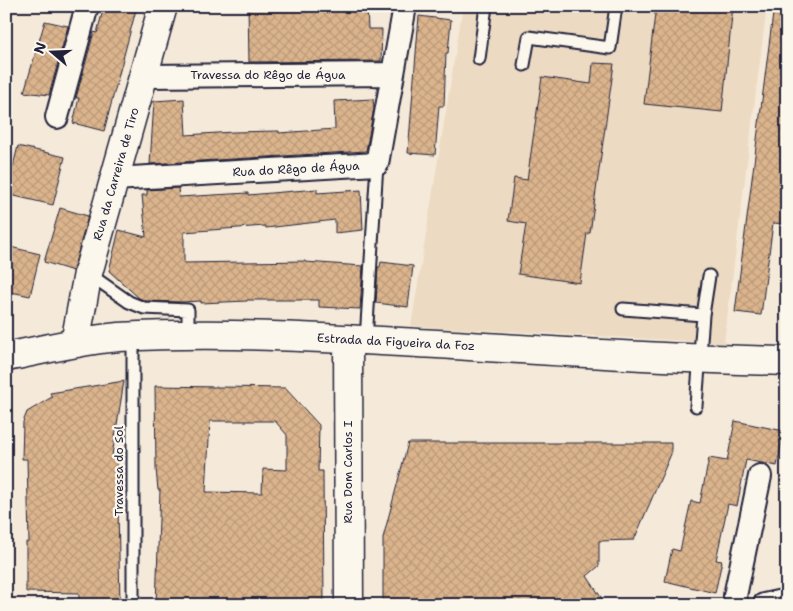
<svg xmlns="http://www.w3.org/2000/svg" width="793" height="611" font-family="'Shantell Sans',sans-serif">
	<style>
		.built { fill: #eddac2 }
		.building { fill: url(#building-cross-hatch); stroke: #22223b; fill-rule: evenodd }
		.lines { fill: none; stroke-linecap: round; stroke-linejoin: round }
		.service-casing { stroke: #22223b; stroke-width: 15 }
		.minor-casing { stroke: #22223b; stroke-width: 26 }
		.secondary-casing { stroke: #22223b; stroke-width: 31 }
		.service { stroke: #fbf7ec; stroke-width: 11 }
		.minor { stroke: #fbf7ec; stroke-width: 22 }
		.secondary { stroke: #fbf7ec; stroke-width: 28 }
		.labels { text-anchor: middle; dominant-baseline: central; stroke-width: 4.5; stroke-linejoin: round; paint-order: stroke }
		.street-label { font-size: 12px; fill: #22223b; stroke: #fbf7ec }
	</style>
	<defs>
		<pattern id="building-cross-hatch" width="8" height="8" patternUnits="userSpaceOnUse" patternTransform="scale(1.25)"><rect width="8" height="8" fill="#dbb48c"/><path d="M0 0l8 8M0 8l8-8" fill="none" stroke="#bc9a7a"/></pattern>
	</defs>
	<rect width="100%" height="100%" fill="#f5ead9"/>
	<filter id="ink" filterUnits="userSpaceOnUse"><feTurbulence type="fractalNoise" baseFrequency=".02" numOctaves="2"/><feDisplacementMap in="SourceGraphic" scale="10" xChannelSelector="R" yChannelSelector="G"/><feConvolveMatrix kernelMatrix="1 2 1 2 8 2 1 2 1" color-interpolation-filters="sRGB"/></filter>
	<g filter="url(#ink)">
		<path class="built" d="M463,6h304l-43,337 -313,-17z"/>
		<path class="building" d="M104,6h33l-33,125 -31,-8 6,-25h-3l18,-66 3,1z
			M248,6h119l1,23h14l-1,32 -132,1z
			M656,6h77l-11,106 -78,-8z
			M774,6h13v218l-14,-1 -12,92 -26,-3z
			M419,16l32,4 -3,33h-2l-2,53h-5l-4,49 -27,-2z
			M45,21l23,5 -19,69 -25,-3z
			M593,63l21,1 -24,169h-3l-7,50 -62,-9 8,-50 -18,-3 6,-43 13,2 15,-103 49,7z
			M184,99l2,36 47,-3 46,-1v2l56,-4 -1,-28 39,-2 1,9 -8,43 -216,13 4,-63z
			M18,146l47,11 -12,48 -47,-11z
			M178,188l1,9 69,-4v2l69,-6v4l44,-3 2,40 -28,3v-13l-69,8 -1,-2 -81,6v31l121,-2v1l58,4 -3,43 -41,-2v-7h-72v1l-46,2v-2l-19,1 -36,-1 -7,-3 -30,-27 10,-41 27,7 -4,-42h5v-5z
			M60,208l28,8 -15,55 -29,-9z
			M6,246l34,8 -10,42 -24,-5z
			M381,262l32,4 -5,41 -32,-4 2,-36h2z
			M124,381l-12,75h5l3,149h-41v-12l-53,-1v-50h3l-2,-83h-5l1,-37 4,-10 25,-15 -2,-4z
			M155,386l130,2 34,37 -1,46h5l1,134h-168l4,-115h-2l-2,-21zM210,421h65l12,14v35l-24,-1 -1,24 -56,-1z
			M735,421l49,10 -7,35 -31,-6 -9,46 -9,-2 -12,56 6,1 -7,32 -50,-12 7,-32 8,2 11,-50 9,2 9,-45 18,3z
			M408,443h263v11l-37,86 -35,1v25l-12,10 19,29h-223v-67z"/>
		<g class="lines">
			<g class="service-casing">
				<path id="service" d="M479,59l7,-53
					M524,65l5,-28 81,11 6,-42
					M89,274l40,28 15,6 44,2v25
					M623,309l80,6
					M133,337v268
					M366,340l11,-176
					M696,406l7,-91 6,-39"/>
			</g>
			<g class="minor-casing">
				<path id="minor" d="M143,76l249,-2
					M57,117l30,-111
					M114,179l263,-15 28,-158
					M737,605l-2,-9 25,-120
					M764,605l23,-5"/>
			</g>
			<g class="secondary-casing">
				<path id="secondary" d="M348,339l1,266
					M75,343l13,-70 75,-267
					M6,357c37,-7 75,-17 113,-20 106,-6 212,1 318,7 117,7 233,15 350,17"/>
			</g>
			<use href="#service" class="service"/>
			<use href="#minor" class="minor"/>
			<use href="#secondary" class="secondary"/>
		</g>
	</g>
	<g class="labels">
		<g class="street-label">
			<text x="268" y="75">Travessa do Rêgo de Água</text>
			<text transform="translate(296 169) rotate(-3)">Rua do Rêgo de Água</text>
			<text transform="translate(116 174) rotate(-74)">Rua da Carreira de Tiro</text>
			<text transform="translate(396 342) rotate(3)">Estrada da Figueira da Foz</text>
			<text transform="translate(119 471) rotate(-90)">Travessa do Sol</text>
			<text transform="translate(348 472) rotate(-90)">Rua Dom Carlos I</text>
		</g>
	</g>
	<rect width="793" height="611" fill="none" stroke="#fbf7ec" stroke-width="25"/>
	<rect x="12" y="12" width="768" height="586" fill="none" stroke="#22223b" stroke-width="2" filter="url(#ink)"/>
	<g transform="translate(52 52) rotate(289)" stroke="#fbf7ec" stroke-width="4" paint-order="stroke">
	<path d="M0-4L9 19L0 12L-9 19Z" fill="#22223b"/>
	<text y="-8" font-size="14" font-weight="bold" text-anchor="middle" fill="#22223b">N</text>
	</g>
</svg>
